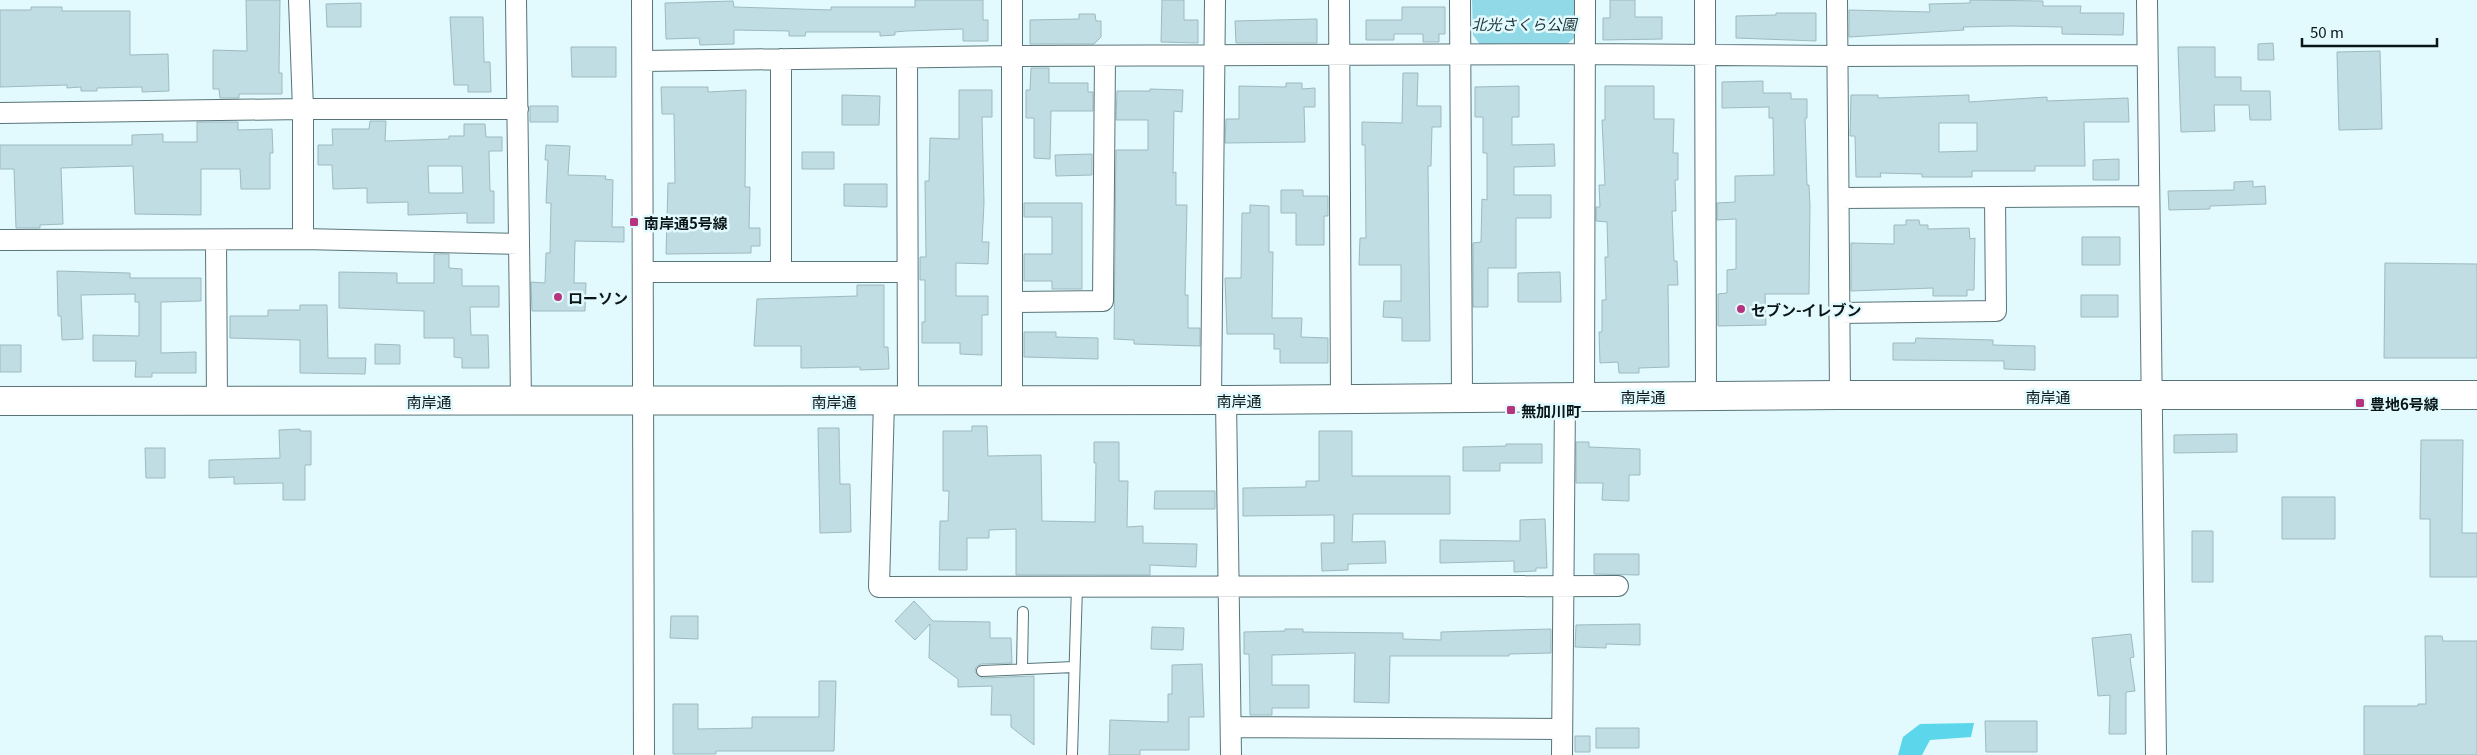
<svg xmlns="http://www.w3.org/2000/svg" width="2477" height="755" font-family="Georgia,'Noto Sans JP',serif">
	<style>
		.green { fill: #91d9e7 }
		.forest { fill: #5bd6ea }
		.building { fill: #c0dde3; stroke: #9dbac0; fill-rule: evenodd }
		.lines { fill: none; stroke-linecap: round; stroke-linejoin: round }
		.service-casing { stroke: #597479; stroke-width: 12 }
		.minor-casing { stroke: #597479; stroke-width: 22 }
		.secondary-casing { stroke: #597479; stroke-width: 30 }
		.service { stroke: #fff; stroke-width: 10 }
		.minor { stroke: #fff; stroke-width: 20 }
		.secondary { stroke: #fff; stroke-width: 28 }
		.poi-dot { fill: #b6347d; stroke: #e2fafe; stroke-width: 2 }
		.labels { text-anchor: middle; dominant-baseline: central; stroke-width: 5; stroke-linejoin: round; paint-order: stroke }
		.park-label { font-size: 15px; font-style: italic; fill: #20363a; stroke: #e2fafe }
		.poi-label { font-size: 15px; font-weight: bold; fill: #0a1517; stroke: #e2fafe; text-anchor: start }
		.street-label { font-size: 15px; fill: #0a1517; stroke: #e2fafe }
	</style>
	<rect width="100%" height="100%" fill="#e2fafe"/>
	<path class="green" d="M1472,0h103v37l-10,9h-84l-8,-11z"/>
	<path class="forest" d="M1974,723l-3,14 -41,3 -8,15h-24l5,-18 17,-13z"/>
	<path class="building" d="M246,0h34l-1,73h3v21h-43v4h-19l-1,-9h-6v-39l34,1z
		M915,0h68v20h5v21h-25v-12l-57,2 -11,1v3l-15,1v-4h-74l-1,4h-16v-5l-55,-1v14l-34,1 -1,-7 -33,1 -1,-36 68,-2 1,6 97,3v-3h84z
		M1162,0h22v20h14v23l-37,-1z
		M1610,0h25v17h27v22l-59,1v-22h7z
		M1970,0l73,1v5h38l-1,7h44l-1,22 -61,-1v-7l-51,-1 -48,1 1,3 -115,7v-27l81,2 -1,-8 41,-1z
		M361,3v24h-34l-1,-23z
		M31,7h31v4h68v44l38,-1 1,37 -27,1v-5l-45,1v3h-16v-4l-14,1v-3l-67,2v-77h31z
		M1402,7h43v27h-6v8h-16v-8h-29v6h-28v-20h36z
		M1776,13h40v28l-80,-3v-22l40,-1z
		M1079,14h16l1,7h5v16l-7,7h-64v-24l49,-1z
		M450,17h33l1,45h6l1,30h-23v-7h-14z
		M1317,19v24h-81l-1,-22z
		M2273,43l1,17h-16v-16z
		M571,47h45v30h-44z
		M2178,47h37v30h26v14h29l1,29h-21l-1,-15h-35l1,26 -34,1z
		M2380,51l2,78 -43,1 -2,-78z
		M1031,68h18v15h39v9h5v19h-42l-1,48 -16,-1v-40h-8v-28h4z
		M1403,73h15l-1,33h24v21h-9l-1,39h-3l2,175h-28v-23l-19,-1 1,-16h17v-36h-42l1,-27h6l-1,-93h-3v-23l40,1z
		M1763,81v12h28v6h16v19h-2l2,67h2l1,21 -1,88h-44l1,31 -48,1v-32l9,-1v-23l9,-1v-50l-19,1v-17l18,-1v-26l39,-1 -1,-57h-4v-11l-47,1v-26z
		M1286,83h16v6l13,-1v19h-11l1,35 -80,1 1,-24h13v-33l47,1z
		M1519,86v31h-7v28l42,-1 1,22 -41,1v28h37v23h-35v50h-28v39h-15v-64l8,-1 1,-43 5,1v-47h-4v-36h-8v-30z
		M1605,86h49v33h20l-1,34h5v27h-3l1,31h-4l2,50h3l1,24h-10l1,82 -30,1v5h-20l-1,-11 -18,1 -1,-31h3v-32h4l-1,-43h3l-1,-35 -11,-1v-14h4l-1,-22h6l-3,-65h3z
		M661,87h47v5l38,-2 -1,97h5l-1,41h11v18h-9v7l-85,1 2,-71h7l-1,-69h-12z
		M1150,89l33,1 -1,22 -8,-1 -1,62 3,-1v33h11l-2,90h3v33h12v18l-66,-2v-4l-20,-1 2,-189h32v-30h-32l1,-29h33z
		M959,90h33v27h-10l2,86 -2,39h7l-1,22 -32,-1v33h32v19h-6v40l-22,-1v-11h-38v-21h3v-42h-5v-23h6l-1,-76h4l1,-43 29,1z
		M842,95l38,1 -1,29h-37z
		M1851,95h27v3l91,-3v7l78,-5v4l81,-3 1,24h-45l1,44h-50v5h-63v6h-50v-3l-42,-1 1,4h-25l-1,-41h-5zM1939,123h38v28l-38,1z
		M530,106h28v16h-28z
		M370,121h16l-1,20 64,-2v-3h15v-12h21l1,13h16v14h-13l1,40h4v32h-27v-10l-59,2v-13l-41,1v-15l-34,1 -1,-24h-14v-20h15l-1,-16h37zM428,166h34l1,27h-34z
		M197,122h41v8l34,-1 1,24h-3v36h-29l-1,-20h-39v46l-66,-1 -2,-48 -72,2 2,56 -23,1v3h-24l-2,-59h-14v-24h132v-10l31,-1v8h34z
		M546,145l24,1 -2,29 38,1 -1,3 8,1 -1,47h12v15l-49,-1 -1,42h12l-1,28h-53l-1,-29 14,1 1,-30h4l1,-50h-5l2,-43h-3z
		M802,152h32v17h-32z
		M1092,154v21l-36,1 -1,-21z
		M2119,159v21h-26v-20z
		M2253,181v6l12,-1 1,18 -56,2v3l-41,1 -1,-19 66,-1v-8z
		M844,184h43v23l-43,-1z
		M1281,190h22v6h25v20h-4v29h-28v-32h-15z
		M1024,203h58v86h-30v-8h-28v-27h28v-37h-28z
		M1250,205l19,1v46h4l-1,66h30l-1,19 27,1v25h-48v-14h-6v-15h-47l-2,-56h16l1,-65h8z
		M1906,220h13l1,5h8v4l41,-1 1,11 5,-1 -1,52h-7v6h-34v-8l-82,3v-48l43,1v-19h12z
		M2082,237h38v28h-38z
		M434,254h15v14l13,1v17h37v21h-29l1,28h17l1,33h-27v-10l-8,-1v-19h-30v-27l-85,-3v-36l58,1v10h37z
		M2385,263l92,1v94h-93z
		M57,271l73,2v5h71v23l-40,1v51l35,-1v21h-44v4h-17l1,-16h-43v-26l46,1v-34h-4v-8l-54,1 2,44 -21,1 -1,-24h-3z
		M1560,272l1,30h-43v-29z
		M857,285h27v62h4l1,22 -29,1v-3l-59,1v-22h-47l3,-47 100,-3z
		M2081,295h37v22h-37z
		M300,305h27l1,53h38l-1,16 -65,-1v-33l-70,-2v-22h38v-6h32z
		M1024,332h32v5l42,1v21l-74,-2z
		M1916,338l77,2v5l42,1v24l-31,-1v-8l-111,-1v-17h22z
		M375,344l25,1v19h-25z
		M0,345h21v27h-21z
		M972,426h15l1,30 53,-1 1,66 53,1 1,-59h-2v-21h25v39h9l-1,46 16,-1v17l54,1 -1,23 -46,-2v10h-134v-46l-27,1v8h-22v32h-28l1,-49h8l1,-30h-6v-60h29z
		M818,428h21l1,56h10l1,48 -31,1z
		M300,429v2h11v34h-6v35h-22v-17l-49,1v-7l-25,1v-18l71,-2 -1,-28z
		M1319,431h33v45h98v38h-97l-1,28 33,-1 1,22 -38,1v6l-26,1 -1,-28h13v-28l-91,1v-28l63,-1v-6h13z
		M2237,434v18l-63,1v-18z
		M2421,440h42l-1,93h15v44h-47v-58h-10z
		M1576,442h13v5l51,2v26h-11v26l-27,-1 1,-17h-27z
		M1506,444h36v19h-42v8h-37v-24l43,-1z
		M145,448h20v30h-19z
		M1155,491h60v18h-61z
		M2282,497h53v42h-53z
		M1545,519l2,49h-11v3l-22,1v-11l-74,2v-23l80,1v-21z
		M2192,531h21v51h-21z
		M1594,554h45v21l-45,-1z
		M914,601l19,20 57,1v16h21l1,25 -31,1 -5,3 -1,5 7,6 52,-2v69l-23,-18v-12h-20l1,-29 -34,1v-8l-29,-21 1,-34 -15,16 -20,-19z
		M671,616h27v23l-28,-1z
		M1640,624v21l-34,-1v4l-31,-1 1,-22z
		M1152,627l32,1 -1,22 -32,-1z
		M1285,629h18v3l100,1v6l38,1v-8l110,-3v24l-42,1v2h-119l-1,47 -35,-1 1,-49 -83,2v30h37v23h-37v7h-22l-1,-61h-5v-22l41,-1z
		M2131,634l3,23 -4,1 5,33 -9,1v42h-17l1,-39 -12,1 -6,-58z
		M2425,636h17l1,5h34v114h-113v-49h54v-2h8z
		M1202,664l2,53h-15v33h-49v5h-31l1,-35 58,2v-28h4v-29z
		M819,681h17l-2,70h-118v3h-43v-50h25v25l54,-1v-11h67z
		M1985,721h52v31h-51z
		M1596,728h43v20h-43z
		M1575,736h15v16h-15z"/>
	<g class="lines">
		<g class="service-casing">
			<path id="service" d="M1022,669l1,-57
				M982,671l92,-4
				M1072,755l5,-169"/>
		</g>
		<g class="minor-casing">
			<path id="minor" d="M299,0l4,109v130
				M516,0l5,402
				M642,0l2,755
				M1012,0v399
				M1339,0l2,398
				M1460,0l2,397
				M1705,0l1,396
				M1837,0l3,395
				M2147,0l9,755
				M907,58l1,342
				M643,61l369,-5 574,-2 251,2 310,-1
				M0,113l303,-4h215
				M1839,198l310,-2
				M0,240l303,-1 216,5
				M216,241l1,160
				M643,272h264
				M781,272v-213
				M1012,302l91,-1 2,-245
				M1839,313l157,-2 -1,-113
				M1584,397l1,-397
				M1211,400l4,-400
				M1226,400l5,355
				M884,401l-5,186 739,-1
				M1232,727l330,2
				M1562,755l3,-358"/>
		</g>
		<g class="secondary-casing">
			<path id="secondary" d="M0,401l1226,-1 614,-5h637"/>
		</g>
		<use href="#service" class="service"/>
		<use href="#minor" class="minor"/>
		<use href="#secondary" class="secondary"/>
	</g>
	<g class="poi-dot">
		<rect x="629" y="217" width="10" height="10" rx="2.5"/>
		<circle cx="558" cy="297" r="5"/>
		<circle cx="1741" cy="309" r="5"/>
		<rect x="2355" y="398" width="10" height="10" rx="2.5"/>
		<rect x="1506" y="405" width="10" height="10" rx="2.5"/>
	</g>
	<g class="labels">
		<g class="park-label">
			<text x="1524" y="23">北光さくら公園</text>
		</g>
		<g class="poi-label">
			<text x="644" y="222">南岸通5号線</text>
			<text x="568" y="297">ローソン</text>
			<text x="1751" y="309">セブン-イレブン</text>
			<text x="2370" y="403">豊地6号線</text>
			<text x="1521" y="410">無加川町</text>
		</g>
		<g class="street-label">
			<text x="1643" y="396">南岸通</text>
			<text x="2048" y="396">南岸通</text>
			<text x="1239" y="400">南岸通</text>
			<text x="429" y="401">南岸通</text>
			<text x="834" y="401">南岸通</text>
		</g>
	</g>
	<path d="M2302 38v8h135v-8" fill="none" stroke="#0a1517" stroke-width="2.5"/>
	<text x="2310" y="38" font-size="15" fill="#0a1517" stroke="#e2fafe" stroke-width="4" paint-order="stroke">50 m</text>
</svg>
